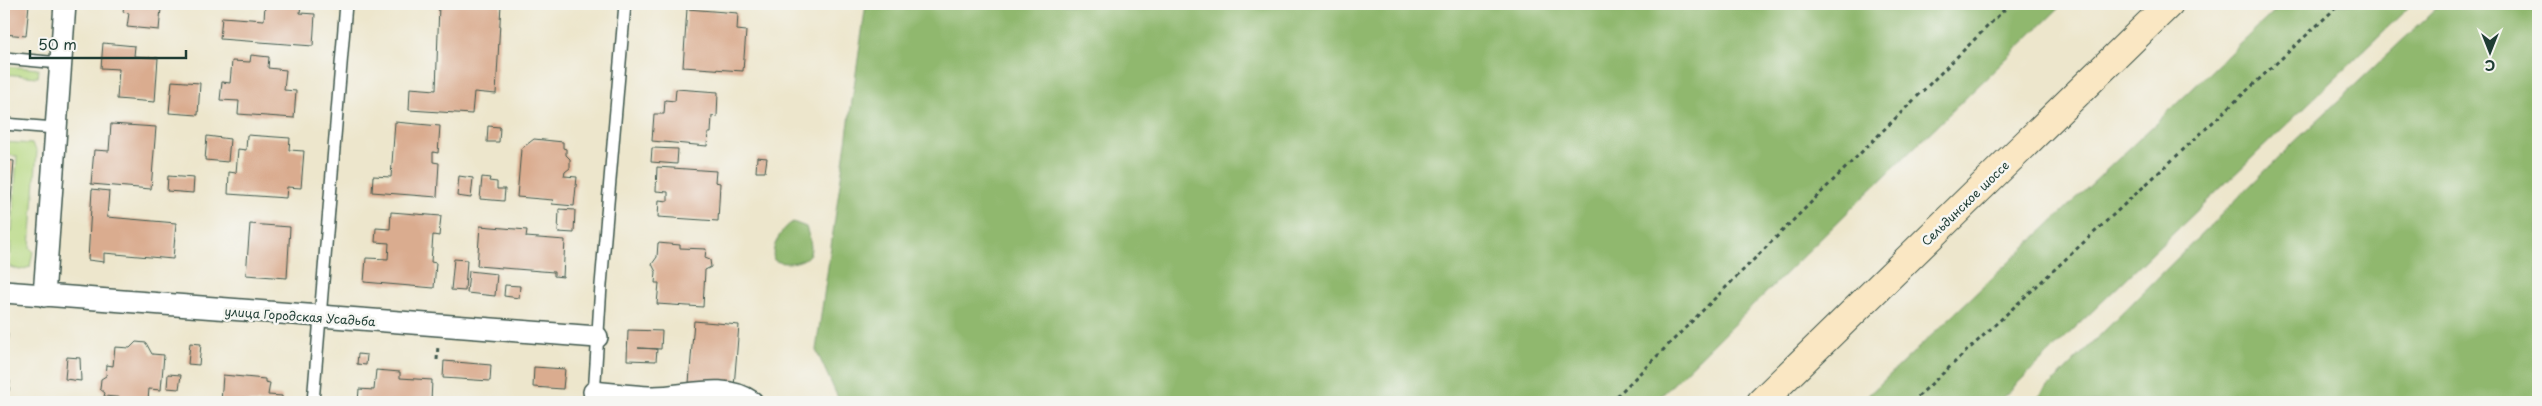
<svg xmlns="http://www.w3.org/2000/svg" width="2542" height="406" font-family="'Playpen Sans',sans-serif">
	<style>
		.green { fill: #b6d880; stroke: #6a8a5a }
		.forest { fill: #90b86e; stroke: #587a51 }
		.building { fill: #daac8f }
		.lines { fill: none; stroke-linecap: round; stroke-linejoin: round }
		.lane-casing { stroke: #3e564b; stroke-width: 14 }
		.street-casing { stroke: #3e564b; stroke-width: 24 }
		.secondary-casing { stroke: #3e564b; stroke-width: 30 }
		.path { stroke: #3e564b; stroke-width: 3; stroke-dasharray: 4 4; stroke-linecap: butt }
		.lane { stroke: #fff; stroke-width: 11 }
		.street { stroke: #fff; stroke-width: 21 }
		.secondary { stroke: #fae7c3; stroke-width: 28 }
		.labels { text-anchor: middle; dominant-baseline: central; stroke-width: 5; stroke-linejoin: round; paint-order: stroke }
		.street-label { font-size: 12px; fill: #1f3d34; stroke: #f6f6f2 }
	</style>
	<rect width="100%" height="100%" fill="#f6f6f2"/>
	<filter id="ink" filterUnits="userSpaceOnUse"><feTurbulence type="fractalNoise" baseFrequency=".02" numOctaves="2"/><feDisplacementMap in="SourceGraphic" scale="10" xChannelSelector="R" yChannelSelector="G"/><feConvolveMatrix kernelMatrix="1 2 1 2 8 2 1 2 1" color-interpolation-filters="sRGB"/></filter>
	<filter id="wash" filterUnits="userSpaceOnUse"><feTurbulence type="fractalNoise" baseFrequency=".0096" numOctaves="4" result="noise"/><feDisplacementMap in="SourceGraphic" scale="20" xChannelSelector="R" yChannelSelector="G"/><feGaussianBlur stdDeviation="1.12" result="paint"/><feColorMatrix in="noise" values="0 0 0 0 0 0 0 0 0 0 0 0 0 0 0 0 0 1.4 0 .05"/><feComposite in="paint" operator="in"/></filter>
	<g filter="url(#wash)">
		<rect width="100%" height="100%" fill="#ede6cc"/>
		<path class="green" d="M4,66l35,3 -1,8 -34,-3z
			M4,142l28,2 5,7 -7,97 3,3 -3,16 -10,3 -10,-3 1,-24 -7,-1v-11l8,1 5,-76 -13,-1z"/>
		<path class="forest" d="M866,4h1197l-202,195 -206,203h-815l-24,-52z
			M2282,4h130l-414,398h-137z
			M2441,4h97v398h-505l256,-255z
			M793,222l13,5c2,7 8,21 3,28 -7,9 -27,10 -35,5 -4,-13 8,-32 19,-38z"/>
		<g id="blocks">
			<path class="building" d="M4,4h25l-3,32 -22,-2z
				M124,4h44l-1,5 -6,-1 -2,22 -32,-3 2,-14 -6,-1z
				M265,4h36l-1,9 15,1 -2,32 -93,-7 2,-22 42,3z
				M439,4h62l-5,90 -22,-2 -2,22 -63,-4 1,-22 26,2z
				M687,9l51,4 -1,17 9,1 -3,40 -60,-4z
				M103,43l32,3 -1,10 24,2 -3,44 -38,-3 2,-30 -18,-1z
				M251,55l18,2 -1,11 18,2 -2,20 12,1 -2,27 -56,-4 1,-13 -19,-1 2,-18 8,1 2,-22 18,1z
				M172,81l28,2 -2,32 -29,-2z
				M676,89l42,3 -1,25 -5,-1 -1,17h-3l-1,13 -55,-5 2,-27h10l1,-14 10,1z
				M395,122l45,4 -2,27 -5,-1v10l6,1 -2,34 -65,-5 1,-16 18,1z
				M111,124l45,3 -5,62 -60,-5 3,-34 15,1z
				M488,126l12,1 -1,15h-12z
				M247,135l43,3 -1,12 15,1 -3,37 -14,-1 -1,11 -58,-4 1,-22 7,1 2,-24 8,1z
				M207,136l23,3 -2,23 -23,-2z
				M534,139l29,3v6l3,1v6l4,4v9l-5,4 -1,4 13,1 -3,29 -22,-2 1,-4 -36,-3 4,-48z
				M652,148l26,1 -1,15 -26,-2z
				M757,157l10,1 -2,14h-9z
				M4,160l10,1 -5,66 -5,-1z
				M657,167l59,4 -1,11 5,1 -2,38 -60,-4 1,-17 9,1v-9l-12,-1z
				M168,176l26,2 -1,15 -26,-2z
				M459,176l14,2 -2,20 -14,-2z
				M482,177l8,1 -1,3 8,1v7h8l-1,12 -24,-2z
				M92,189l17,2 -2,26 69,6 -3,36 -69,-6v9l-16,-2z
				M559,209l16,1 -1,23 -16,-1z
				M391,212l50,4 -2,20 -6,-1 -2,27 5,1 -2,25 -70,-6 2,-24 22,1 1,-16 -14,-1 1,-14 14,1z
				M250,224l40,3 -3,51 -41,-3z
				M480,226l47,4 -1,7 39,3 -2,37 -9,-1v-4l-77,-6z
				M658,243l22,2v3l26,1 -1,9 5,2 1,7 -6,3 -2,37 -46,-3 2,-21h-4l1,-11 -4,-8 5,-7z
				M454,259l13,1 -2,31 -14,-1z
				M469,271l28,3 -2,22 -28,-3z
				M505,285l15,1 -1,12 -15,-2z
				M694,321l45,4 -5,62 -45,-4z
				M628,330l34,1 -1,18 -23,-1 19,1 -1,12 -29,-1z
				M4,333l4,1 -2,25h-2z
				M136,342l10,1 6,11 12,1 -3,35 -12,-1 -1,11 -44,-4 1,-3 -5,-4 1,-10 5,-3 1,-11 6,1 2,-19 15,1z
				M190,343l11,1 -2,21 -11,-1z
				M358,354l9,1 -1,10 -9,-1z
				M67,357l13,1 1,23 -16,-2z
				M444,361l47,4 -1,16 -47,-3z
				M534,367l31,2 -2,20 -30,-2z
				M376,370l24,2v6l32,2 -1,22h-73l1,-13 15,1z
				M168,374l13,1 -2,14 -12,-1z
				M4,375l6,6 -1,10 -5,2z
				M223,375l42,4v3l5,1 -2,12 14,1v6h-61z"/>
		</g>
	</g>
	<g filter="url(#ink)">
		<use href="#blocks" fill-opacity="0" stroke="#3e564b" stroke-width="1"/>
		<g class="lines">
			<g class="lane-casing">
				<path id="lane" d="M4,58l56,5
					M4,124l51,4
					M594,396l7,-111 24,-281
					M313,402l33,-398"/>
			</g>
			<g class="street-casing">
				<path id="street" d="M4,292l593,45
					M44,296l21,-292
					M594,392c18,2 37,4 55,5 32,2 74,-16 103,5"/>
			</g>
			<g class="secondary-casing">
				<path id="secondary" d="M1761,402l408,-398"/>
			</g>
			<path class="path" d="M437,360l1,-15
				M1611,402l399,-398
				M1912,402l428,-398"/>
			<use href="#lane" class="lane"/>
			<use href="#street" class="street"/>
			<use href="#secondary" class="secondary"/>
		</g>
	</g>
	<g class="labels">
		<g class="street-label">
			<text transform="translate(1965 203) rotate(-44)">Сельдинское шоссе</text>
			<text transform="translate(300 316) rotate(4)">улица Городская Усадьба</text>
		</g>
	</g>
	<rect width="2542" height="406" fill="none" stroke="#f6f6f2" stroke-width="20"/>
	<g transform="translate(2490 52) rotate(180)" stroke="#f6f6f2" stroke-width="4" paint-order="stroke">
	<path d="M0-4L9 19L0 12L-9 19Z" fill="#1f3d34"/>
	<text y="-8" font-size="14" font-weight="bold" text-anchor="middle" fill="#1f3d34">С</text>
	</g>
	<path d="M30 50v8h156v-8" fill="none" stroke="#1f3d34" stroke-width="2.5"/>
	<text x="38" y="50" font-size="15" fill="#1f3d34" stroke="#f6f6f2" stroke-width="4" paint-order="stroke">50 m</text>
</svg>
